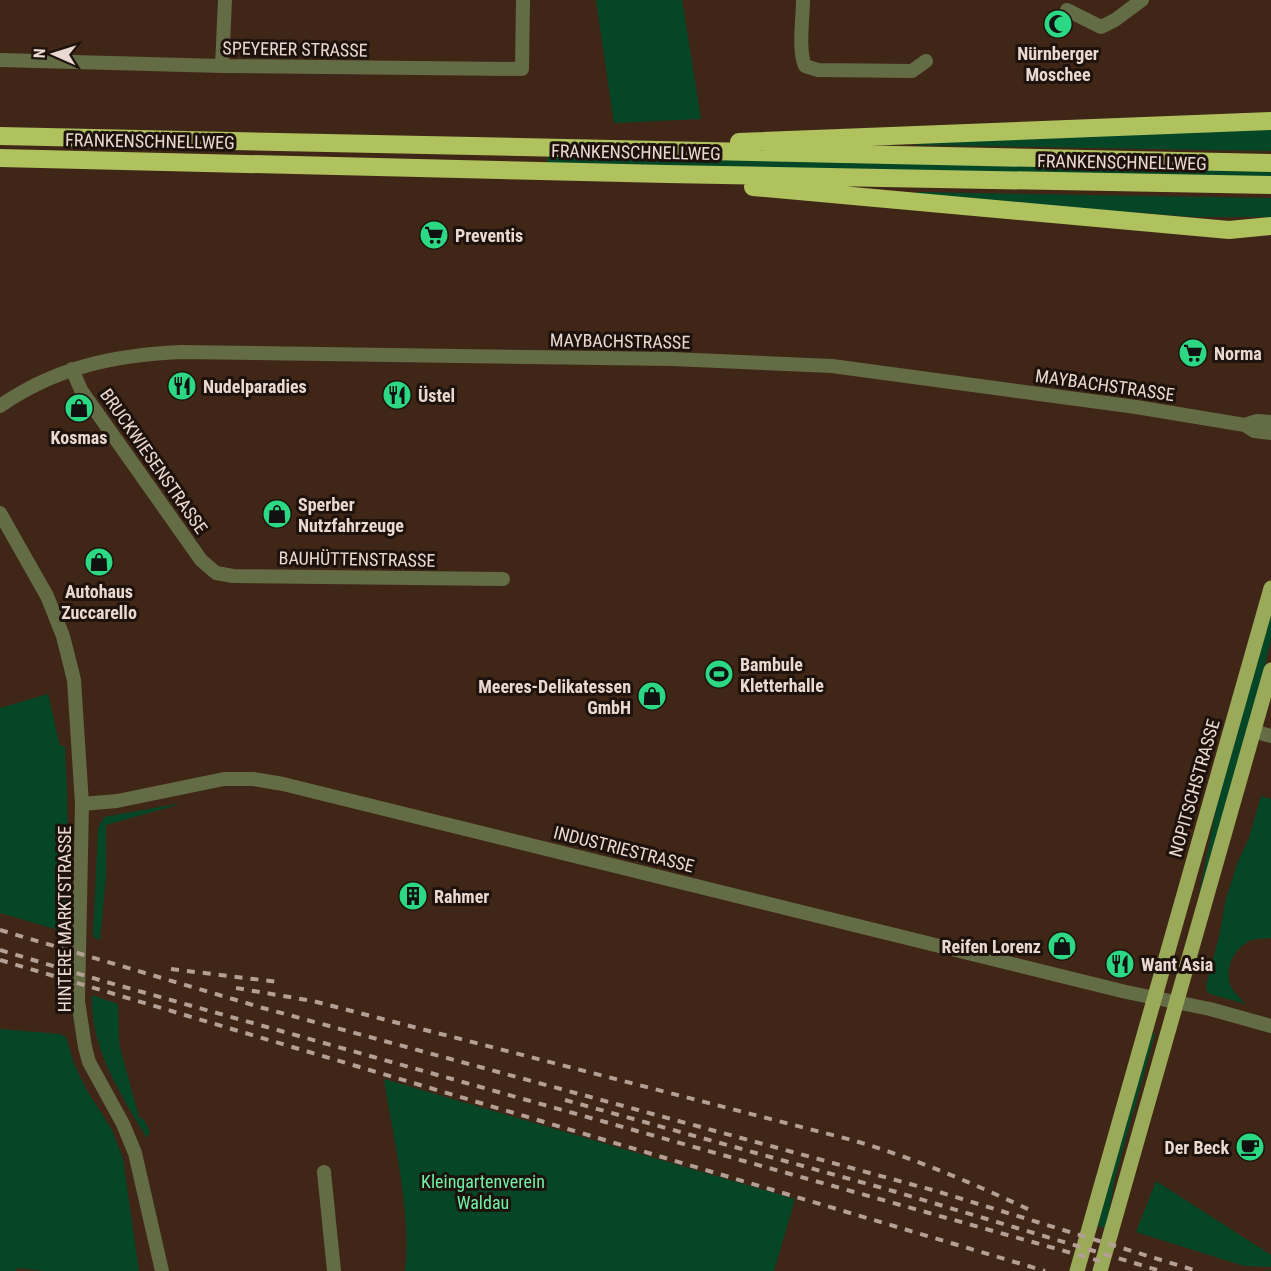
<svg xmlns="http://www.w3.org/2000/svg" width="1271" height="1271" font-family="'Roboto Condensed',sans-serif">
	<style>
		.green { fill: #054627 }
		.lines { fill: none; stroke-linecap: round; stroke-linejoin: round }
		.street { stroke: #636c45; stroke-width: 14 }
		.primary { stroke: #9aaa58; stroke-width: 15 }
		.highway { stroke: #afc25e; stroke-width: 18 }
		.rail { stroke: #b39f94; stroke-width: 4; stroke-dasharray: 8 8; stroke-linecap: butt }
		.labels { text-anchor: middle; dominant-baseline: central; stroke-width: 6; stroke-linejoin: round; paint-order: stroke }
		.street-label { font-size: 18px; fill: #ead9d0; stroke: #1e120c }
		.poi-label { font-size: 18px; font-weight: bold; fill: #ead9d0; stroke: #1e120c; text-anchor: start }
		.park-label { font-size: 18px; fill: #6ff3a7; stroke: #1e120c }
	</style>
	<rect width="100%" height="100%" fill="#3f2617"/>
	<path class="green" d="M596,0h86l19,119 -87,4z
		M1271,129v22l-355,-6v-2z
		M548,156l723,14v8l-724,-14z
		M917,192l354,6v19h-76l-278,-21z
		M1271,614v25l-6,27 -65,228h-1l18,-90z
		M48,694l12,52h5l2,48 2,139 -69,-20v-205z
		M1261,796l10,3v139c-6,1 -13,0 -19,2 -18,7 -29,30 -21,47 4,7 12,13 15,17l-36,-10 -3,-3 -1,-6 13,-48 7,-38 11,-35 12,-26z
		M176,804l1,1 -71,20v51l-6,64 -7,-3 5,-109 6,-11z
		M92,995l26,9 1,40 20,73 5,3 6,12 -3,6c-26,-43 -57,-90 -55,-143z
		M0,1029l60,5 6,3 8,27 12,25 26,41 11,29 16,112h-94l-28,-3 -1,3h-16z
		M1152,1033l3,1 -40,144 -9,50 -9,-2z
		M384,1079l411,120 -21,72h-369c7,-58 -12,-134 -21,-192z
		M1156,1181l115,74v12l-27,-1 -108,-34z"/>
	<g class="lines">
		<path class="street" d="M803,0c0,18 -5,50 2,66l13,4 94,1 14,-10
			M1067,10l34,17 14,-7 27,-20
			M0,60l222,6 300,3 1,-69
			M222,66l3,-66
			M72,369l9,21 120,170 15,13 17,3 270,3
			M0,406c56,-39 115,-51 181,-54l491,7 160,7 304,41 109,18 12,-4 14,1
			M1245,425l9,6 17,2
			M0,513l47,83 16,40 11,44 8,124 -4,197 7,46 4,15 34,62 12,29 27,118
			M1253,731l18,5
			M82,804l35,-3 107,-22h29l30,5 843,208 84,17 61,17
			M324,1172l10,99"/>
		<path class="primary" d="M1077,1271l194,-683
			M1100,1271l171,-601"/>
		<path class="highway" d="M0,136l1271,27
			M739,142l532,-21
			M0,158l666,16 605,11
			M753,187l476,43 42,-4"/>
		<path class="rail" d="M0,930l263,78 673,183 261,80
			M0,950l103,31 997,280
			M0,960l1045,311
			M171,969l107,13
			M236,988l77,13 539,139c62,18 123,44 182,72
			M565,1100l328,91 268,80"/>
	</g>
	<defs>
		<g id="mosque-disc" transform="scale(1.5)"><circle r="9.5" fill="#2cd884" stroke="#1e120c"/><path d="M3.5-4.9A6 6 0 1 0 3.5 4.9A5 5 0 1 1 3.5-4.9Z" fill="#111"/></g>
		<g id="supermarket-disc" transform="scale(1.5)"><circle r="9.5" fill="#2cd884" stroke="#1e120c"/><path d="M-6-5.5h2.5l.6 2H6L4.5 2H-2.5L-4.4-4H-6ZM-1.5 3.2a1.3 1.3 0 1 0 .1 0ZM3 3.2a1.3 1.3 0 1 0 .1 0Z" fill="#111"/></g>
		<g id="restaurant-disc" transform="scale(1.5)"><circle r="9.5" fill="#2cd884" stroke="#1e120c"/><path d="M-5-6h1v4h1v-4h1v4h1v-4h1v5L-1.5 .5V6h-2V.5L-5-1ZM5-6V6H3V1.5H1.5Q1.5-4 5-6Z" fill="#111"/></g>
		<g id="shop-disc" transform="scale(1.5)"><circle r="9.5" fill="#2cd884" stroke="#1e120c"/><path d="M-5-2.5h2.3a2.7 3.5 0 0 1 5.4 0H5L5.5 6h-11ZM-1.5-2.5h3a1.5 2.3 0 0 0-3 0Z" fill="#111"/></g>
		<g id="stadium-disc" transform="scale(1.5)"><circle r="9.5" fill="#2cd884" stroke="#1e120c"/><path d="M0-5a6.5 5 0 1 0 0 10a6.5 5 0 1 0 0-10ZM-3.5-1.8h7v3.6h-7Z" fill="#111"/></g>
		<g id="building-disc" transform="scale(1.5)"><circle r="9.5" fill="#2cd884" stroke="#1e120c"/><path d="M-4-6H4V6H1V3H-1V6H-4ZM-2.5-4.3h1.7v1.8h-1.7ZM.8-4.3h1.7v1.8H.8ZM-2.5-1h1.7V.8h-1.7ZM.8-1h1.7V.8H.8Z" fill="#111"/></g>
		<g id="cafe-disc" transform="scale(1.5)"><circle r="9.5" fill="#2cd884" stroke="#1e120c"/><path d="M-5.5-4.5H6V0H3Q3 3.5 0 3.5H-2.5Q-5.5 3.5-5.5 0ZM3-3.2v2h1.7v-2ZM-6 4.5H4V6H-6Z" fill="#111"/></g>
	</defs>
	<g fill-rule="evenodd">
		<use href="#mosque-disc" x="1058" y="24"/>
		<use href="#supermarket-disc" x="434" y="235"/>
		<use href="#supermarket-disc" x="1193" y="353"/>
		<use href="#restaurant-disc" x="182" y="386"/>
		<use href="#restaurant-disc" x="397" y="395"/>
		<use href="#shop-disc" x="79" y="408"/>
		<use href="#shop-disc" x="277" y="514"/>
		<use href="#shop-disc" x="99" y="562"/>
		<use href="#stadium-disc" x="719" y="674"/>
		<use href="#shop-disc" x="652" y="696"/>
		<use href="#building-disc" x="413" y="896"/>
		<use href="#shop-disc" x="1062" y="946"/>
		<use href="#restaurant-disc" x="1120" y="964"/>
		<use href="#cafe-disc" x="1250" y="1147"/>
	</g>
	<g class="labels">
		<g class="street-label">
			<text transform="translate(295 49) rotate(1)">SPEYERER STRASSE</text>
			<text transform="translate(150 141) rotate(1)">FRANKENSCHNELLWEG</text>
			<text transform="translate(636 152) rotate(1)">FRANKENSCHNELLWEG</text>
			<text transform="translate(1122 162) rotate(1)">FRANKENSCHNELLWEG</text>
			<text transform="translate(620 341) rotate(1)">MAYBACHSTRASSE</text>
			<text transform="translate(1105 385) rotate(8)">MAYBACHSTRASSE</text>
			<text transform="translate(154 461) rotate(55)">BRUCKWIESENSTRASSE</text>
			<text transform="translate(357 559) rotate(1)">BAUHÜTTENSTRASSE</text>
			<text transform="translate(1194 788) rotate(-74)">NOPITSCHSTRASSE</text>
			<text transform="translate(624 849) rotate(14)">INDUSTRIESTRASSE</text>
			<text transform="translate(64 919) rotate(-90)">HINTERE MARKTSTRASSE</text>
		</g>
		<g class="poi-label">
			<text x="1058" y="53" text-anchor="middle">Nürnberger<tspan x="1058" dy="21">Moschee</tspan></text>
			<text x="455" y="235">Preventis</text>
			<text x="1214" y="353">Norma</text>
			<text x="203" y="386">Nudelparadies</text>
			<text x="418" y="395">Üstel</text>
			<text x="79" y="437" text-anchor="middle">Kosmas</text>
			<text x="298" y="504">Sperber<tspan x="298" dy="21">Nutzfahrzeuge</tspan></text>
			<text x="99" y="591" text-anchor="middle">Autohaus<tspan x="99" dy="21">Zuccarello</tspan></text>
			<text x="740" y="664">Bambule<tspan x="740" dy="21">Kletterhalle</tspan></text>
			<text x="631" y="686" text-anchor="end">Meeres-Delikatessen<tspan x="631" dy="21">GmbH</tspan></text>
			<text x="434" y="896">Rahmer</text>
			<text x="1041" y="946" text-anchor="end">Reifen Lorenz</text>
			<text x="1141" y="964">Want Asia</text>
			<text x="1229" y="1147" text-anchor="end">Der Beck</text>
		</g>
		<g class="park-label">
			<text x="483" y="1181">Kleingartenverein<tspan x="483" dy="21">Waldau</tspan></text>
		</g>
	</g>
	<g transform="translate(54 54) rotate(273)" stroke="#1e120c" stroke-width="4.5" paint-order="stroke">
	<path d="M0-4.5L10 22L0 15L-10 22Z" fill="#ead9d0"/>
	<text y="-9" font-size="16" font-weight="bold" text-anchor="middle" fill="#ead9d0">N</text>
	</g>
</svg>
